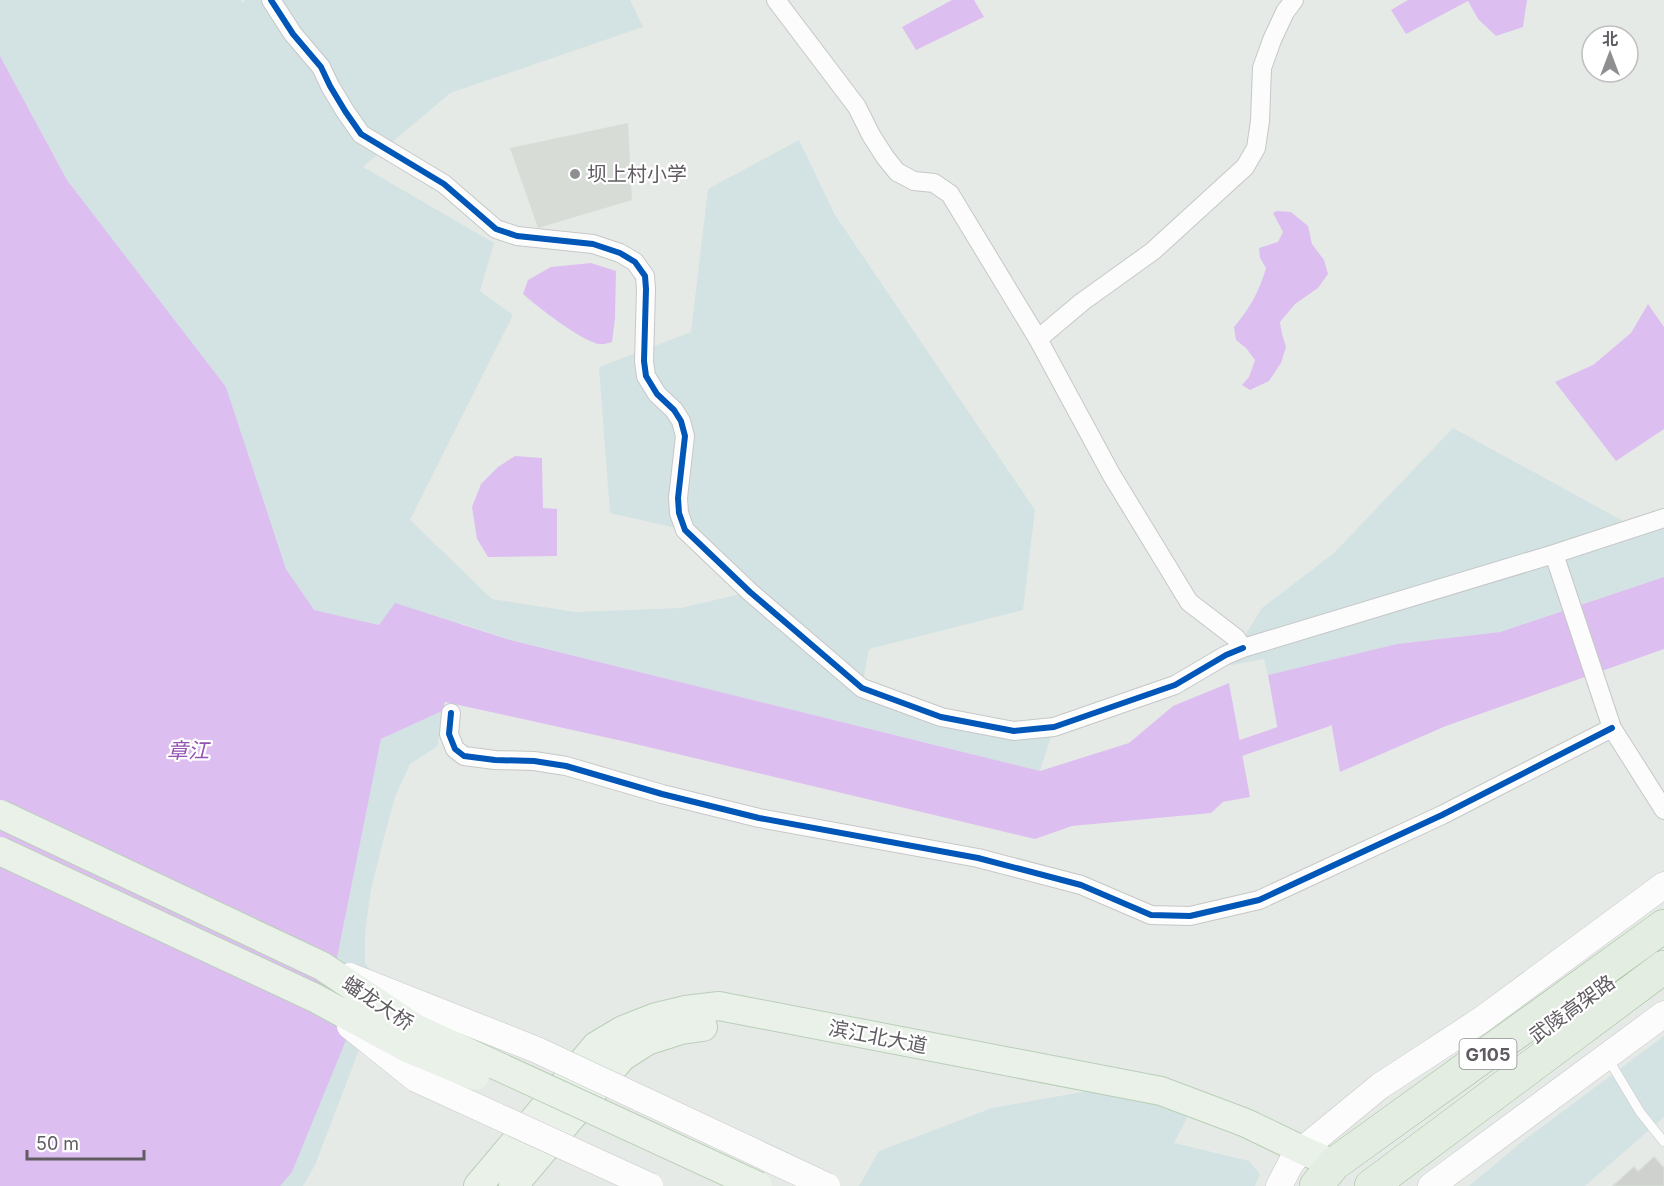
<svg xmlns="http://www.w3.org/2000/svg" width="1664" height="1186" font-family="Inter,'Noto Sans SC',sans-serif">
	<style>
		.education { fill: #d7ddd6 }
		.green { fill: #d3e2e3 }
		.water { fill: #dcbff0 }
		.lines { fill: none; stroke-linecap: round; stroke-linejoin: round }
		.canal { stroke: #dcbff0; stroke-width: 16 }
		.building { fill: #ced1ce; stroke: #d6dad5; stroke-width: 1.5 }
		.lane-casing { stroke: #c6c7c8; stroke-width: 10 }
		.street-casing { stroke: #c6c7c8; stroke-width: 20 }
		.secondary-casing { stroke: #c7c8c8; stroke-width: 27 }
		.primary-casing { stroke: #b9cfb7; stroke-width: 30 }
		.highway-casing { stroke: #9dbd98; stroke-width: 34 }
		.lane { stroke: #fbfcfb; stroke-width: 9 }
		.street { stroke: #fbfcfb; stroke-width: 18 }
		.secondary { stroke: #fbfcfb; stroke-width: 26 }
		.primary { stroke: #e9f1e9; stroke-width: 28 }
		.highway { stroke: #e3ede2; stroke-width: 33 }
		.secondary-bridge-casing { stroke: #c7c8c8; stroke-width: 27; stroke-linecap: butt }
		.primary-bridge-casing { stroke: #b9cfb7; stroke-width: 30; stroke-linecap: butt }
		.secondary-bridge { stroke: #fbfcfb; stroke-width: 26 }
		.primary-bridge { stroke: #e9f1e9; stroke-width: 28 }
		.cycleway-casing { stroke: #fff; stroke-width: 10 }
		.cycleway { stroke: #0057b8; stroke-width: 6 }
		.poi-dot { fill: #8f8e90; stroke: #fff; stroke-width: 2 }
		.labels { text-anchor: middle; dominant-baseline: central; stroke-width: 4.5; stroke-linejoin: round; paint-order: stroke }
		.shield { fill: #fff; stroke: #908d91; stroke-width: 1.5 }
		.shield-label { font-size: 18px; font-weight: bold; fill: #605c62 }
		.poi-label { font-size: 20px; fill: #605c62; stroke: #fff; text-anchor: start }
		.street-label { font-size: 20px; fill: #605c62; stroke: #fff }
		.water-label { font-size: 21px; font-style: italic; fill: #9452b3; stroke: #fff }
	</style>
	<rect width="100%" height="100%" fill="#e6eae6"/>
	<path class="education" d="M628,123l4,77 -94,28 -28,-80z"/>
	<path class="green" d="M0,0h241l2,3 2,-3h385l13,27 -193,66 -87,74 131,76 -14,48 33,24 -103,205 82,79 83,13 106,-4 68,-16 -64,-62 -75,-17 -11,-146 92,-35 17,-143 91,-49 36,75 200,295 -12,100 -154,39 -7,38 79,30 113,10 -14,44 -530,-131 -47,-16 -84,1 -66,-15 -27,-41 -60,-182 -159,-207 -67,-124z
		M1453,428l181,99 30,-9v59l-164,55 -103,12 -129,31 -4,-16 -38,7 36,-58 72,-55z
		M442,711l-2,12 -2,23 -28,18 -15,33 -12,44 -12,49 -6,43v30l12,16 -18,71 -44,115 -12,21h-23l12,-14 44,-209 45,-224z
		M1664,1036v81l-79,69h-116l54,-45z
		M1105,1088l90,14 -21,41 75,18 11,13 -5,12h-396l20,-35 113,-43z"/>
	<path class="water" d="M952,0h22l10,17 -68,33 -14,-23z
		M1408,0h119l-4,27 -27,9 -18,-17 -10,-18 -62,33 -15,-24z
		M0,56l67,124 159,207 60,182 28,41 65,15 16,-22 115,37 530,131 89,-28 44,-37 56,-23 21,114 -27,5 -12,11 -139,13 -37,13 -408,-97 -182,-40 -3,9 -61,28 -45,224 19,55 -63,154 -12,14h-280z
		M1277,211l14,1 17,14 4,18 12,16 4,14 -10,14 -23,16 -15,18 2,12 4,13 -5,16 -12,18 -19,9 -8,-5 7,-8 6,-17 -9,-12 -10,-8 -2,-13c16,-19 25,-35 32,-59l-6,-10 -1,-10 19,-6 5,-10 -10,-19z
		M591,263l25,8 -1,47 -3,24c-4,1 -10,3 -14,2 -19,-5 -59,-36 -75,-50l5,-14 23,-13z
		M1648,304l16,23v102l-48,32 -61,-79 38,-17 38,-32z
		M515,456l27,2 1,50 14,1v47l-69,1 -11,-18 -5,-32 9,-23 17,-17z
		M1664,577v72l-218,77 -106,46 -9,-50 -53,9 -10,-56 129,-31 103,-12z"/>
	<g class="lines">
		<path class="canal" d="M1220,755l106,-36"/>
	</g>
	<path class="building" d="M1654,1157l10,11v18h-51l21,-19 4,5z"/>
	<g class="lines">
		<g class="lane-casing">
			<path id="lane" d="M1607,1057l33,55 24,30"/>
		</g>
		<g class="street-casing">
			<path id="street" d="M271,0l22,34 28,33 9,19 15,25 16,23 83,50 52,45 21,7 76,8 27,9 15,9 10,14 1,13 -2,72 2,15 11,18 17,16 7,11 4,15 -7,62 1,15 6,17 65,62 112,96 79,29 73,14 40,-4 121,-42 51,-30 17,-7
				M776,0l81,107 14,28 14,22 12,15 17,9 20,2 16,11 88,145 73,135 78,128 47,36 7,10 311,-94 110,-36
				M1038,339l44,-37 71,-51 92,-84 11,-19 4,-27 2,-53 10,-28 13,-28 9,-12
				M1554,554l58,174 52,82
				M451,713l-2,21 6,15 9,7 31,4 39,1 32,5 96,28 97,24 219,40 103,27 70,30 39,1 69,-16 183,-85 170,-87"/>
		</g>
		<g class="secondary-casing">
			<path id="secondary" d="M1279,1186l12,-23 11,-13 78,-64 101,-66 183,-135
				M1431,1186l233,-172"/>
		</g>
		<g class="primary-casing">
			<path id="primary" d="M478,1186l118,-140 27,-16 33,-13 29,-7 34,-4 442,85 85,32 56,27 32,14
				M513,1186l109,-129 25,-16 34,-11 22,-3"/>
		</g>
		<g class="highway-casing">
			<path id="highway" d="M1316,1186l18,-22 330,-238
				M1371,1186l293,-219"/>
		</g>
		<use href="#lane" class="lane"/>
		<use href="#street" class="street"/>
		<use href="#secondary" class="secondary"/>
		<use href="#primary" class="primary"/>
		<use href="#highway" class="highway"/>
		<g class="secondary-bridge-casing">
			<path id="secondary-bridge" d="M350,976l187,74 290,136
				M350,1026l66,53 234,107"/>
		</g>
		<g class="primary-bridge-casing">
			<path id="primary-bridge" d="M0,814l322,152 93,62 343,158
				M0,851l315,147 92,50 68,28"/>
		</g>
		<use href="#secondary-bridge" class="secondary-bridge"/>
		<use href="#primary-bridge" class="primary-bridge"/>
		<g class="cycleway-casing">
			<path id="cycleway" d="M271,0l22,34 28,33 9,19 15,25 16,23 83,50 52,45 21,7 76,8 27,9 15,9 10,14 1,13 -2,72 2,15 11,18 17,16 7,11 4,15 -7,62 1,15 6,17 65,62 112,96 79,29 73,14 40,-4 121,-42 51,-30 17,-7
				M451,713l-2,21 6,15 9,7 31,4 39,1 32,5 96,28 97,24 219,40 103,27 70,30 39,1 69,-16 183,-85 170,-87"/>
		</g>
		<use href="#cycleway" class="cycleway"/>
	</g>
	<circle class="poi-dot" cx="575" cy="174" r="6"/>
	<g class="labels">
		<rect class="shield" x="1459.5" y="1039" width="57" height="30" rx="4.5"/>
		<g class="shield-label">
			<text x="1488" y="1054">G105</text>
		</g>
		<g class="poi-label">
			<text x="587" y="174">坝上村小学</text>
		</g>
		<g class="street-label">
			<text transform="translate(378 1003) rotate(34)">蟠龙大桥</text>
			<text transform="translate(1572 1009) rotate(-36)">武陵高架路</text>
			<text transform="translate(878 1037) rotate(11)">滨江北大道</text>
		</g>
		<g class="water-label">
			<text x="188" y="750">章江</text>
		</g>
	</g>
	<g transform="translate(1610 54)"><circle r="28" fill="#ffffff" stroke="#bfbec0" stroke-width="1.5"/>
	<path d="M0-4.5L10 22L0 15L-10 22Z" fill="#8f8e90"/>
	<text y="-9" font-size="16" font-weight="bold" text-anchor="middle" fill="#605c62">北</text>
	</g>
	<path d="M27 1150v9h117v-9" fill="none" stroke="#605c62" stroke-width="3"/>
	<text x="36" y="1150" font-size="18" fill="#605c62" stroke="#ffffff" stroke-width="4.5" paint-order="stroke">50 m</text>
</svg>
